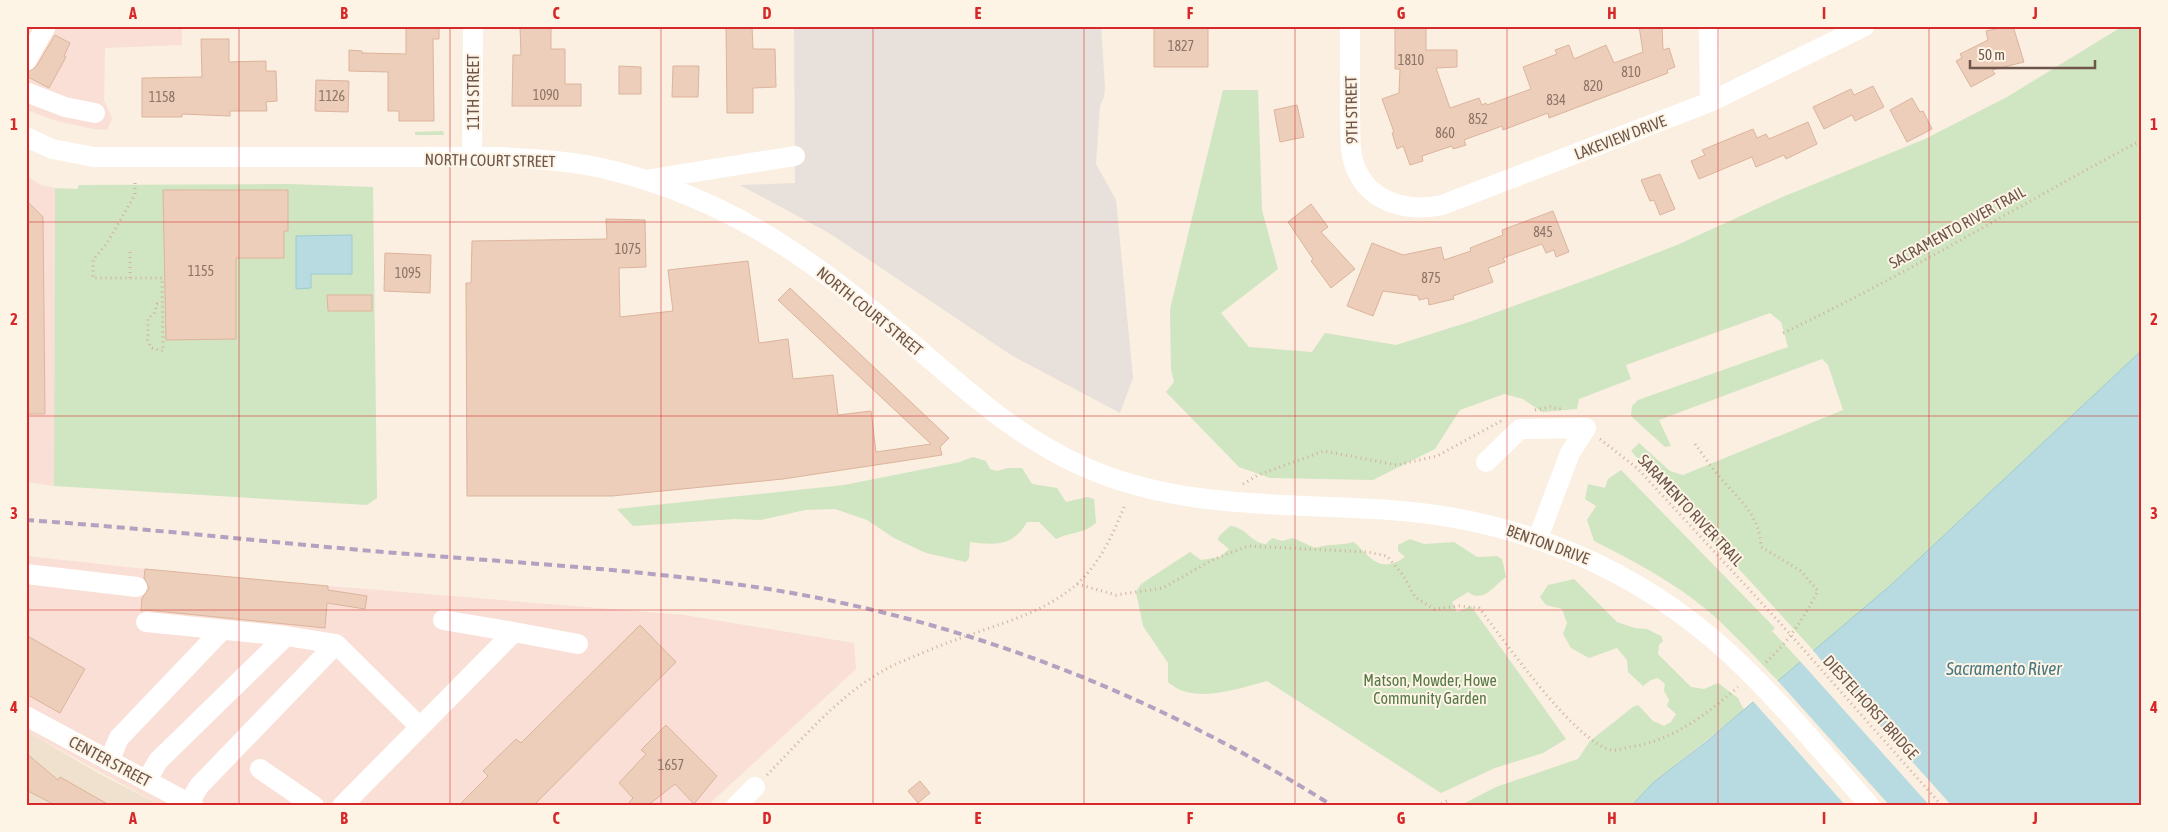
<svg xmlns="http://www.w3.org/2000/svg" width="2168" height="832" font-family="'Asap Condensed',sans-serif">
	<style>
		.residential { fill: #f0e1cf }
		.commercial { fill: #f9dfd5 }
		.industrial { fill: #e8e1db }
		.green { fill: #d0e5c1 }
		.water { fill: #b7dbe1; stroke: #9ecad1 }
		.pier { fill: #faefe0 }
		.building { fill: #ecceba; stroke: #ddb49c }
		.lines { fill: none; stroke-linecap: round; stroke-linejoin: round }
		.path { stroke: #d0b19e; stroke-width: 3; stroke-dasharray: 1 4; stroke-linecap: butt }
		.minor { stroke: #fff; stroke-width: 20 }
		.rail { stroke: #b2a1c1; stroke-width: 4; stroke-dasharray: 8 5; stroke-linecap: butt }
		.grid { fill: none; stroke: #d62828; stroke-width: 1; stroke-opacity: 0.55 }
		.labels { text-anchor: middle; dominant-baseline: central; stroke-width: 4; stroke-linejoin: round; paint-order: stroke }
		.number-label { font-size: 14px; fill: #8e7466 }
		.street-label { font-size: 16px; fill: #6e564a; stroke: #fdf4e6 }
		.park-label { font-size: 16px; fill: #557946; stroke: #fdf4e6 }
		.water-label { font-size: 18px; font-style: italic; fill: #467780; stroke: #fdf4e6 }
		.neatline { fill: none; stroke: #d62828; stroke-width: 2 }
		.grid-label { font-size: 16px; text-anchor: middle; font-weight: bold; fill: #d62828 }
	</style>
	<rect width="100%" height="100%" fill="#faefe0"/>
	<path class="residential" d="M26,731l72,42 64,33h-136z"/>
	<path class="commercial" d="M30,26h152v19l-77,3 -1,52 8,19 -5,11 -14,-1 -36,-8 -31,-11v-77z
		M26,176l15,9 14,3 -1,298 -28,-4z
		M26,556l119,13 183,17 356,29 170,28 2,26 -149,137h-545l-136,-75z"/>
	<path class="industrial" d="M794,26h307l4,62 -1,9 -4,9 -4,58 20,36 17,178 -13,35 -109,-58 -182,-122 -89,-48 55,-2z"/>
	<path class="green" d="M2123,26h19v324l-251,235 -77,66 -183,-200 8,-8 31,28 13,4 160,-65 -15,-45 -6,-6 -163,61 12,26 -6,1 -34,-31 1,-10 6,-6 150,-53 -7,-25 -11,-9 -144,52 5,14 -52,20 -2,10 -35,3 -19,-13 -19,-5 -44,16 -25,39 -62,31 -103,-2 -31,-11 -73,-75 8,-10 -3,-13 -1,-60 53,-219h35l4,120 16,59 -57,44 28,34 63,5 13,-19 71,12 76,-24 128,-46 77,-30 103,-47 145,-59 82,-42z
		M443,131l1,4h-29v-3z
		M289,184l84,3 4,311 -10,7 -313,-19 1,-298 22,1 2,-4z
		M973,457l13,4 4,8 7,2 11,-3h14l10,16 25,4 9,14 21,-5 7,2 2,24c-12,11 -26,9 -40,16l-17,-17h-12c-14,25 -32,23 -57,20l-1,16 -3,4 -40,-9 -32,-15 -27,-18 -32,-11 -30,1 -44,10 -27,-1 -101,7 -16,-17 227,-24 116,-23z
		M1621,470l154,158 -3,3 29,31 -23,19c-27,-28 -54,-59 -85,-82 -31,-23 -65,-41 -99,-58l-7,-21 9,-14 -11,-7 3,-15 17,4 3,-9z
		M1230,526c17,2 21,17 36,18l6,-6 10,3 11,-3 22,10c15,-5 25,-2 39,-6 18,17 26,32 51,15l-7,-6v-6l12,-6 14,5 30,-2 23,15 20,-1 5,3 4,18c-12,8 -22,27 -38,15l-16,10 5,10 14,-6 95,133 -23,14 -48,15 -54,25 -174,-112c-30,8 -74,24 -99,1v-19l-25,-37 -7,-34 5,-8 49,-32 11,8 19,-3 9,-8 -11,-9 1,-4z
		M1574,579l43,43 18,6 12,1 14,7 2,5 -4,4 -1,9 33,33 13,2 14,-6 20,15 6,12 -90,72 -23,24h-172l37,-19 82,-28 12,-18 43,-34 5,-2 15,16 11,5 7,-4 5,-8 -9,-8 2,-6 -5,-9 1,-7 -7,-6 -7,2 -8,6 -15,-14 -1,-12 -10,-12 -28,10 -18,-10 -8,-14 4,-11 -5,-14 -16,-4 -6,-8 8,-12z"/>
	<path class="water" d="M352,235v39h-41v14l-15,1v-53z
		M2142,350v456h-511l23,-24 53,-41 184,-156z"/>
	<path class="pier" d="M1812,649l9,11 131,146h-22l-131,-146z
		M1776,679l11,12 103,115h-44l-94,-106z"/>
	<path class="building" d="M406,26h33v13h-6l1,82h-35v-10h-11v-39l-39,-1v-21l13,1v2l44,1z
		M520,26h31v23h14v35h16v22h-69l1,-51h8z
		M726,26h26l1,23h22l1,38 -23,1v25h-26z
		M1154,26h54v41h-54z
		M1395,26h31v24h31v17l-21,1 14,40 29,-10 3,7 4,-2 1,2 44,-16 -8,-22 34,-13 -2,-4 14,-5 5,14 32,-14 8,18 29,-11 -4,-26h23l1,24 6,-2 6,19 -8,3 1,3 -119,45 -1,-5 -45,17 -1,-4 -38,14 2,5 -13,4 -1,-3 -30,10 1,5 -13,4 -7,-19 -6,3 -5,-16 2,-1 -12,-33 17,-6 1,-24h-5z
		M1995,26h18l11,36 -32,8 3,4 -24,13 -15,-26 6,-3 -2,-4 28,-14 -2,-9 10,-2z
		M55,35l15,8 -6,13 2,1 -17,31 -23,-12v-3l10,-6z
		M201,39h28v23l37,-1v10h10l1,30 -11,1 1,9h-37v5l-48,-2v3h-40v-39l60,-1z
		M619,66l22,1v27h-22z
		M673,66h26l-1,31h-26z
		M316,80l33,1 -1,31 -33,-1z
		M1873,86l11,21 -29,14 -3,-6 -28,14 -11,-22 38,-18 3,6z
		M1912,98l8,14 3,-1 9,18 -25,13 -17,-32z
		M1297,105l7,32 -24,5 -6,-32z
		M1808,122l9,22 -31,15 -2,-4 -28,12 -4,-10 -53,22 -8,-18 14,-6 -3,-5 51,-21 4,9 9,-4 3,5z
		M1660,174l15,35 -15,6 -6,-15 -4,1 -9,-21z
		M163,190h125v41h-4v27h-48v81l-70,1z
		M26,200l17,17 2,197h-19z
		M1311,204l17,23 -7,5 34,37 -24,19 -20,-27 2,-2 -25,-37z
		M1553,211l16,41 -13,5 -2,-7 -8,3 -4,-9 -39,14 2,4 -17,6 5,14 -40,14 1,3 -25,6 -1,-7 -9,2 -1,-4 -35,-5 -10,25 -26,-10 25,-63 31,12 38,-8 3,13 27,-9 -1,-3 33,-13 -1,-5z
		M606,219l39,1 1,47 -27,1 1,49 53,-6 -5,-41 80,-9 11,82 29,-4 5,40 40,-4 5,40 33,-4 5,41 55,-8 -153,-144 12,-12 159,150 -9,9 2,8 -159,24 -171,17h-145l-1,-213h5l1,-42 135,-2z
		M385,253l46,2 -1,38 -46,-2z
		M327,295h45v16h-44z
		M145,569l183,17v4l39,6 -2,13 -38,-6 -2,25 -178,-18 -6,1 1,-13 7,-10 -5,-10z
		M640,625l36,37 -143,144h-75l30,-30 -5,-5 33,-32 5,4z
		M26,635l59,34 -25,44 -34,-19z
		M666,725l51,51 -23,28 -19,-20 -28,22h-21l7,-8 -14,-15 27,-29 -5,-4z
		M26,753l32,27 2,-3 51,29h-54l-31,-16z
		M920,781l10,12 -12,10 -10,-12z"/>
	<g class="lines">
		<path class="path" d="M135,183v11l-3,6 -25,43 -14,17v18h69l1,73 -12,-3 -3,-8v-22l6,-4 3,-10h5
			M130,252v26
			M1783,333c123,-58 239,-130 359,-193
			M1535,410l15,-3 11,2
			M1600,439l38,30 143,155 161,182
			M1695,444c9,12 18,26 28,37 19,21 37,36 38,66l40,24 17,20c-15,28 -30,52 -54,73
			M1243,484l15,-9 66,-24 73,14 40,-9 64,-35
			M1077,584l39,11 47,-7 49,-28 36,-14 120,6 19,4 16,19 12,22 19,12 25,-3 20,2c25,32 95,133 132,142 5,1 14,-2 19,-3 42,-6 77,-33 108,-60
			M767,775c40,-41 78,-87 131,-112 20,-8 40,-17 60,-24 43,-16 95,-28 127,-63 18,-20 29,-44 39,-69
			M1437,806l12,-6"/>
		<path class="minor" d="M1350,26c0,28 0,56 0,84 1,20 -2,43 7,61 15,33 53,41 85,34l268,-103 155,-76
			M1709,26l1,76
			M26,61l20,-35
			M26,92l39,15 30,6
			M26,137l26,12 42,8h406c37,2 74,4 110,13 118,29 201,88 292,165 58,49 108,98 178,130 97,45 205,38 310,45 128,9 246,57 341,145 50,47 94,100 139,151
			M472,158l1,-132
			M651,179l144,-23
			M1486,462l34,-33 66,-1
			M1538,538l32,-85 16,-25
			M26,574l111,13
			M443,620l71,12
			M146,622l140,14 50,8 -137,142 -10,17
			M336,644l84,83
			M26,716l168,90
			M109,761l10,-23 103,-108
			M260,769l54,37
			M147,780l11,-19 128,-125
			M342,806l172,-174 64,12
			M736,806l19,-19"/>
		<path class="rail" d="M26,520c116,8 231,21 346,31 140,12 282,18 420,42 194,35 374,108 541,213"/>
	</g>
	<path class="grid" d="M239,26v780M450,26v780M661,26v780M873,26v780M1084,26v780M1295,26v780M1507,26v780M1718,26v780M1929,26v780M26,222h2116M26,416h2116M26,610h2116"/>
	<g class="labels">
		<g class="number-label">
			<text x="1181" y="46">1827</text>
			<text x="1411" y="60">1810</text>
			<text x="1631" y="72">810</text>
			<text x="1593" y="86">820</text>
			<text x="546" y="95">1090</text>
			<text x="332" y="96">1126</text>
			<text x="162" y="97">1158</text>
			<text x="1556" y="100">834</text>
			<text x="1478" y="119">852</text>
			<text x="1445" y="133">860</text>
			<text x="1543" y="232">845</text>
			<text x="628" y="249">1075</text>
			<text x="201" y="271">1155</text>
			<text x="408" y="273">1095</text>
			<text x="1431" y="278">875</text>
			<text x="671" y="765">1657</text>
		</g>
		<g class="street-label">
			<text transform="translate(473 92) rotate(-90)">11TH STREET</text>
			<text transform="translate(1351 110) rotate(-91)">9TH STREET</text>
			<text transform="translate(1620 137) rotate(-21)">LAKEVIEW DRIVE</text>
			<text transform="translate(490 160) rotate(1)">NORTH COURT STREET</text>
			<text transform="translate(1957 227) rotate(-29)">SACRAMENTO RIVER TRAIL</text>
			<text transform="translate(870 311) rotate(39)">NORTH COURT STREET</text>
			<text transform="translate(1691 510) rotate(47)">SARAMENTO RIVER TRAIL</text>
			<text transform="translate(1548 544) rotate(20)">BENTON DRIVE</text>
			<text transform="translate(1871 707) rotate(48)">DIESTELHORST BRIDGE</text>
			<text transform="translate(110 761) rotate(28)">CENTER STREET</text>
		</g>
		<g class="park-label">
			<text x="1430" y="680">Matson, Mowder, Howe<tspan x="1430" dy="18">Community Garden</tspan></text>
		</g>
		<g class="water-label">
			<text x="2004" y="668">Sacramento River</text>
		</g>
	</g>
	<rect width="2168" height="832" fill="none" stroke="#fdf4e6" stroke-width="55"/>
	<path d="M1970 60v8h125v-8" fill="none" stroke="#6e564a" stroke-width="2.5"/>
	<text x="1978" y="60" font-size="15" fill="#6e564a" stroke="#fdf4e6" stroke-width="4" paint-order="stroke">50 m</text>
	<rect x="28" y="28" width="2112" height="776" class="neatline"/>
	<g class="grid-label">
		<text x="133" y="19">A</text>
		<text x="344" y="19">B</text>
		<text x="556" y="19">C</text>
		<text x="767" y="19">D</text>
		<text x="978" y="19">E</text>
		<text x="1190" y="19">F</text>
		<text x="1401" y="19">G</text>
		<text x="1612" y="19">H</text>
		<text x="1824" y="19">I</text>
		<text x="2035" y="19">J</text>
		<text x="14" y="130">1</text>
		<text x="2154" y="130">1</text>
		<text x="14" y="325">2</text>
		<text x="2154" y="325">2</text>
		<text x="14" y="519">3</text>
		<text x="2154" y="519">3</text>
		<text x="14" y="713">4</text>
		<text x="2154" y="713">4</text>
		<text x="133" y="824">A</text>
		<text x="344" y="824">B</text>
		<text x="556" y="824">C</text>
		<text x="767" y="824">D</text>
		<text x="978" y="824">E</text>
		<text x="1190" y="824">F</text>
		<text x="1401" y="824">G</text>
		<text x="1612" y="824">H</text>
		<text x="1824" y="824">I</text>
		<text x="2035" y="824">J</text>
	</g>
</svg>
